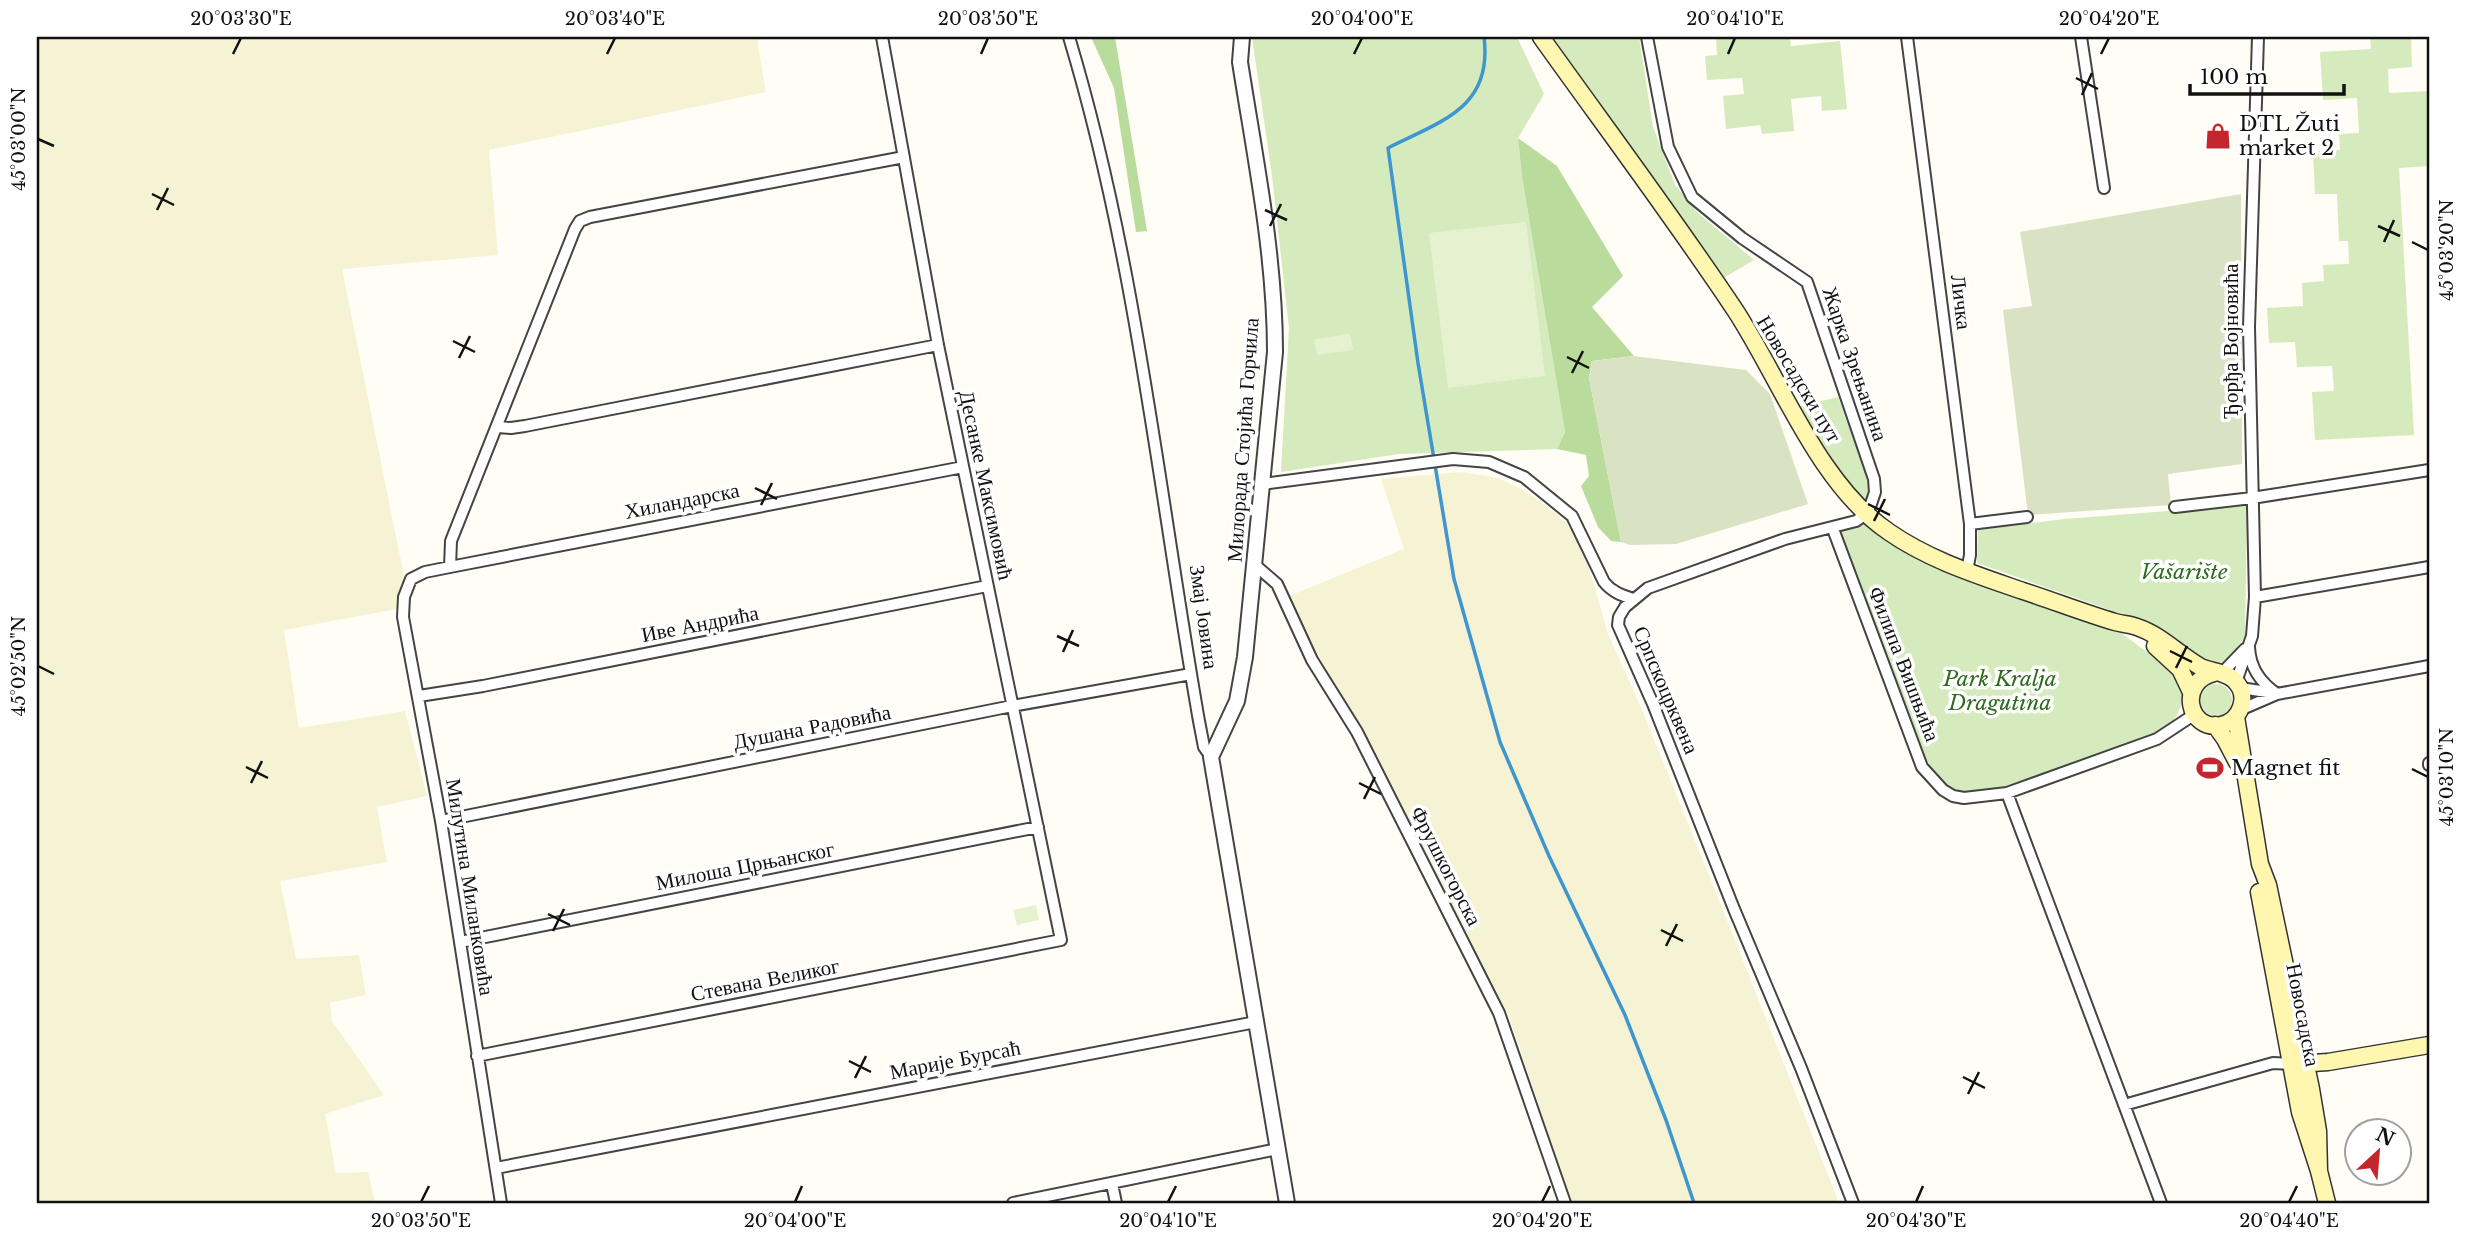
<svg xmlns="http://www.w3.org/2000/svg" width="2466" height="1240" font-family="'Libre Baskerville',serif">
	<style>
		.farmland { fill: #f6f3d4 }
		.green { fill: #d5ebbd }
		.forest { fill: #b9dc9c }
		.cemetery { fill: #d9e3c4 }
		.pitch { fill: #e6f2cf }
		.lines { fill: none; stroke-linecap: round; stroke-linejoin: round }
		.stream { stroke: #3f96cf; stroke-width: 3.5 }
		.minor-casing { stroke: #444; stroke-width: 14 }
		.tertiary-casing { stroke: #444; stroke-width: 18 }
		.secondary-casing { stroke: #333; stroke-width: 19 }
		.minor { stroke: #fff; stroke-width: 10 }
		.tertiary { stroke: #fff; stroke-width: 14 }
		.secondary { stroke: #fff6b0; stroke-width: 16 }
		.ticks { fill: none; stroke: #111; stroke-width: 2.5 }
		.labels { text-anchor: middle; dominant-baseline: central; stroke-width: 7; stroke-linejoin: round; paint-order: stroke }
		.poi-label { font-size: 21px; fill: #111; stroke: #fff; text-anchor: start }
		.street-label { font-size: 21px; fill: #111; stroke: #fff }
		.park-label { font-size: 21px; font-style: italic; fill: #2f6b1f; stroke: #fff }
		.neatline { fill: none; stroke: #111; stroke-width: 2.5 }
		.ticks-label { font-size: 18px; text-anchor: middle; fill: #111 }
	</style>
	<rect width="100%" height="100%" fill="#fffdf5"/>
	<path class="farmland" d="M37,37h730l-10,4 9,51 -277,58 9,105 -156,14 62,307 -7,33 -113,21 15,98 106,-17 22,85 -50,11 10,55 -107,19 16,78 63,-4 7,40 -36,8 2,18 52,74 -59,19 11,59 32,-1 7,31h-338z
		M1461,472l37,6 25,12 33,23 25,27 27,94 34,76 79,195 118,298h-267l-64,-189 -124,-243 -72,-126 -23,-49 115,-47 -23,-70z"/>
	<path class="green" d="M1252,37h265l27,57 -26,44 4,39 43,255 -8,17 -158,5 -118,18 8,-144 -17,-152z
		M1553,37h86l14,90 22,58 23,28 56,47 -34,20z
		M1716,37h74l1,9 49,-5 7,68 -25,2 -1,-15 -30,3 3,32 -32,3 -2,-9 -34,4 -3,-33 21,-2 -2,-16 -35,2 -2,-24 12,-1z
		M2370,37h41l1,30 -24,2 1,24 40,-2v75l-30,2 15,267 -99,5 -3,-48 22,-1 -2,-25 -35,1 -2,-25 -26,1 -2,-35 36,-2 -1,-23 22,-2 -1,-16 26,-1 -1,-23h-9l-2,-47h-22l-2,-43 27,-1 -1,-16 20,-1 -2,-35 -34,2 -3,-48 51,-3z
		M1838,397l27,75 4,19 -5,11 -30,-37 -36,-58z
		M2247,505l-2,131 -19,27 -21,-2 -60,-41 -32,-9 -136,-48 1,-33 86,-11z
		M1866,514l44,36 206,79 32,24 17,8 19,32c-3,21 -13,32 -27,46l-150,54 -54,3 -31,-29 -89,-238z
		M2200 700a16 16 0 1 1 32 0a16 16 0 1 1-32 0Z"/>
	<path class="forest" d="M1091,37h24l32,194 -11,1 -22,-144z
		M1518,138l39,28 66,110 -31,31 42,49 -42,5 -3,17 32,164 -10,-1 -13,-14 -17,-41 8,-10 -3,-21 -29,-6 8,-17 -43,-255z"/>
	<path class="cemetery" d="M2241,194l1,270 -74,10 3,31 -143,10 -25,-205 29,-4 -12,-74z
		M1634,356l112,14 24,24 38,110 -132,40 -46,1 -9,-3 -32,-164 3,-17z"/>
	<path class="pitch" d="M1526,222l19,154 -97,12 -19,-155z
		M1350,334l3,16 -36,5 -3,-16z
		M1036,905l3,15 -22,5 -4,-15z"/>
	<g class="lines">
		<path class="stream" d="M1484,37c9,71 -43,84 -96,111l30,215 36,216 46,163 49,114 76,159 41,105 28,83"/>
		<g class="minor-casing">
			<path id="minor" d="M1069,37c67,222 90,456 130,684l5,26 7,10
				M1647,37l21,110 24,50 50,41 65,44 67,197 1,13 -4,12 -5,10 -10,7 -71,18 -137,49 -23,19 -6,10 -1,8 35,79 81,205 67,159 52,135
				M1907,37l63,487v31l-3,16
				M2081,37l23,151
				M498,427l13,1 14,-2 413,-81
				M1262,484l191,-25 36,3 35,15 48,39 32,66c8,10 17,13 29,17
				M2175,507l77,-9 177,-28
				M1970,524l57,-7
				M1833,529l89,238 21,23 10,6 11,2 43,-5 150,-54 38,-25
				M1255,565l22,19 35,76 45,72 142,281 66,190
				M450,567l1,-26 124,-312 5,-8 10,-4 314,-60
				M2255,597l174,-30
				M2249,647c1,21 11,35 28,47
				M2222,673l23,-24
				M2236,682l16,-46 3,-39 -6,-270 9,-290
				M2240,688l34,5
				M419,696l64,-10 504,-100
				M2240,710l37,-16 152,-28
				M2429,763v2
				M2007,793l154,410
				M441,821l571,-115 179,-32
				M460,942l578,-115
				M477,1056l584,-116 -123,-595 -56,-308
				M2124,1105l149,-42 18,1
				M496,1168l760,-146
				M1112,1184l4,19
				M501,1203l-60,-382 -38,-204 1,-20 7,-18 14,-7 25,-5 513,-100
				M1013,1203l265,-54"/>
		</g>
		<g class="tertiary-casing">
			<path id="tertiary" d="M1242,37l-2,25c15,96 35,192 35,290l-30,305 -8,44 -26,56 76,446"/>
		</g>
		<g class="secondary-casing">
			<path id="secondary" d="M1541,37c65,91 132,180 194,273 46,70 83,174 154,222 40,28 88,43 134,59 31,10 61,22 92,31 7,2 15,2 22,5 24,8 40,26 62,39 11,6 27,5 36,15 7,7 9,17 6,26 -3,9 -10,16 -20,18 -33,7 -44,-43 -7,-52
				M2155,646l25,23 11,23
				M2236,717l24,147 8,21 43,204 7,42 1,40
				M2215,725l10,14 12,23
				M2259,892l41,220 19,59 8,32
				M2297,1064l31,-2 101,-17"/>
		</g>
		<use href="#minor" class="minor"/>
		<use href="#tertiary" class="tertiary"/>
		<use href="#secondary" class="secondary"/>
	</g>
	<path class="ticks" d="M233,54l8,-16M607,54l8,-16M981,54l7,-16M1354,54l8,-16M1728,54l7,-16M2101,54l8,-16M2076,78l22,11M2082,95l10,-22M38,139l16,7M152,194l22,11M157,210l11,-22M1265,210l22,10M1270,226l11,-22M2378,226l22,10M2384,242l10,-22M2412,242l16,8M453,341l22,11M1567,357l22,11M459,358l11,-22M1572,373l11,-22M755,488l22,11M1868,504l22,11M761,505l11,-22M1874,521l11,-22M1057,636l22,10M2170,651l22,11M1063,652l10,-22M38,666l16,8M2176,668l11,-22M246,767l22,11M2412,769l16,8M251,783l11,-22M1359,783l22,11M1364,799l11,-22M548,914l22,11M1661,930l22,11M553,931l11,-22M1666,946l11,-22M849,1061l22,11M1963,1077l22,11M855,1078l11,-22M1968,1094l11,-22M421,1202l8,-16M795,1202l7,-16M1168,1202l8,-16M1542,1202l8,-16M1916,1202l7,-16M2289,1202l8,-16"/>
	<defs>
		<g id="shop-bare" transform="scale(2.1)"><path d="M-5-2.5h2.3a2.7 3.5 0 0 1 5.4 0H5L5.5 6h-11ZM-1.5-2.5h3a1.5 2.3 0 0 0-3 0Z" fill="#c4262e" stroke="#fff" stroke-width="2.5" paint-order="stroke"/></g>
		<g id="stadium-bare" transform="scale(2.1)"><path d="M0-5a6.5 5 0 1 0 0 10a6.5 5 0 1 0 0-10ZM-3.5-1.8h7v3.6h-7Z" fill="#c4262e" stroke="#fff" stroke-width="2.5" paint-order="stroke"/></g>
	</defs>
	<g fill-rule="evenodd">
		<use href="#shop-bare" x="2218" y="136"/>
		<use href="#stadium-bare" x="2210" y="768"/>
	</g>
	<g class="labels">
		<g class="poi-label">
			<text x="2239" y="124">DTL Žuti<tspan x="2239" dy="24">market 2</tspan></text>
			<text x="2231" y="768">Magnet fit</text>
		</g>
		<g class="street-label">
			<text transform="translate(1961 302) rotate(83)">Личка</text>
			<text transform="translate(2231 341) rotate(-90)">Ђорђа Војновића</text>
			<text transform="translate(1855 364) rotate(71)">Жарка Зрењанина</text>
			<text transform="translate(1799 379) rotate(59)">Новосадски пут</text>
			<text transform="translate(1243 440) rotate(-86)">Милорада Стојића Горчила</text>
			<text transform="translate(986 485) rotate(78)">Десанке Максимовић</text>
			<text transform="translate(682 501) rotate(-11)">Хиландарска</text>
			<text transform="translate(1204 617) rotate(82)">Змај Јовина</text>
			<text transform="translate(700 624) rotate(-11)">Иве Андрића</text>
			<text transform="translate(1904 664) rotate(69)">Филипа Вишњића</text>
			<text transform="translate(1666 690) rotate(67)">Српскоцрквена</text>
			<text transform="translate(812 727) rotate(-11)">Душана Радовића</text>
			<text transform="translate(745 866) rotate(-11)">Милоша Црњанског</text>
			<text transform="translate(1446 866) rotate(63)">Фрушкогорска</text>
			<text transform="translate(470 887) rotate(81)">Милутина Миланковића</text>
			<text transform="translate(765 980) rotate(-11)">Стевана Великог</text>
			<text transform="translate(2303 1015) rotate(79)">Новосадска</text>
			<text transform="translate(955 1060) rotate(-11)">Марије Бурсаћ</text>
		</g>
		<g class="park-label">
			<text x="2184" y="572">Vašarište</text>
			<text x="2000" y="679">Park Kralja<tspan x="2000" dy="24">Dragutina</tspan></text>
		</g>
	</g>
	<rect width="2466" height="1240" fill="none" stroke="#ffffff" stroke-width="77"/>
	<g transform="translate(2378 1152) rotate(26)"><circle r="33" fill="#ffffff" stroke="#a0a0a0" stroke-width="2"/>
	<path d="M0-5L12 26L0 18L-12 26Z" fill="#c4262e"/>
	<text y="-10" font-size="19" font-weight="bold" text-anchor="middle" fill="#111111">N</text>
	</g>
	<path d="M2190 84v10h154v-10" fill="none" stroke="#111111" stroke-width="3.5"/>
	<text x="2200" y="84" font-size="21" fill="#111111" stroke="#ffffff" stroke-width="5" paint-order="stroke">100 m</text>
	<rect x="38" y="38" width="2390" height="1164" class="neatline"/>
	<g class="ticks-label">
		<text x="241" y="25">20°03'30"E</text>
		<text x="615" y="25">20°03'40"E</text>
		<text x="988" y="25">20°03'50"E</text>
		<text x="1362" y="25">20°04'00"E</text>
		<text x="1735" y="25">20°04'10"E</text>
		<text x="2109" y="25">20°04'20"E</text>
		<text transform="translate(19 139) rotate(-90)" y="6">45°03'00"N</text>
		<text transform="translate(2447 250) rotate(-90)" y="6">45°03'20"N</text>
		<text transform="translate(19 666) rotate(-90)" y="6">45°02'50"N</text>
		<text transform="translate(2447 777) rotate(-90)" y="6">45°03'10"N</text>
		<text x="421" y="1227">20°03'50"E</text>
		<text x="795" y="1227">20°04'00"E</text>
		<text x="1168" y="1227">20°04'10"E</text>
		<text x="1542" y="1227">20°04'20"E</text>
		<text x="1916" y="1227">20°04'30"E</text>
		<text x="2289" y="1227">20°04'40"E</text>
	</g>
</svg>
